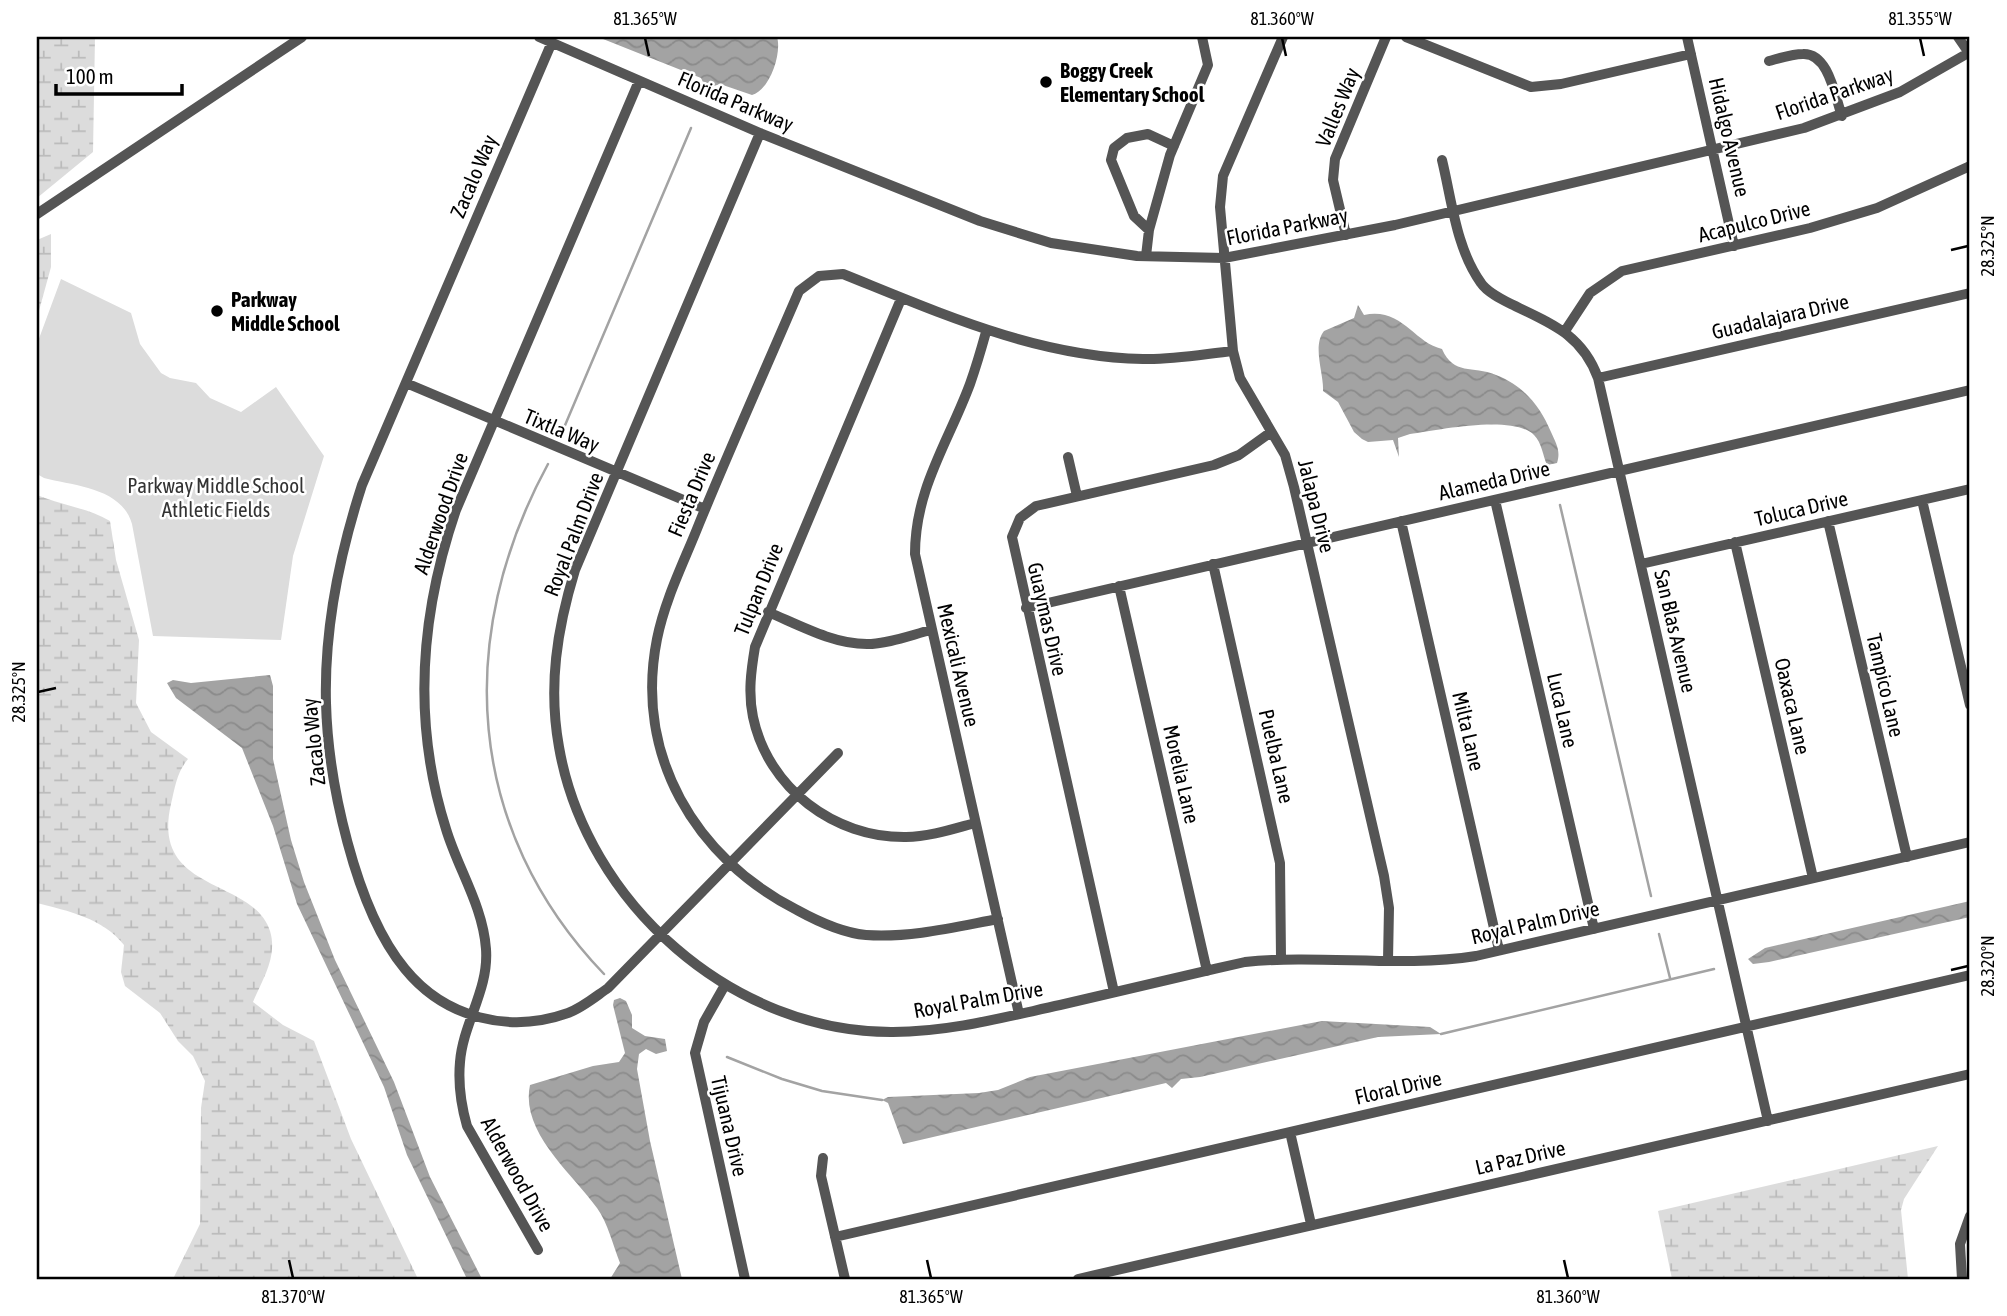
<svg xmlns="http://www.w3.org/2000/svg" width="2007" height="1316" font-family="'Asap Condensed',sans-serif">
	<style>
		.green { fill: #dcdcdc }
		.wetland { fill: url(#wetland-marsh) }
		.water { fill: url(#water-waves) }
		.lines { fill: none; stroke-linecap: round; stroke-linejoin: round }
		.stream { stroke: #a3a3a3; stroke-width: 2.5 }
		.minor { stroke: #555; stroke-width: 10 }
		.ticks { fill: none; stroke: #000; stroke-width: 2.5 }
		.poi-dot { fill: #000; stroke: #fff; stroke-width: 2.5 }
		.labels { text-anchor: middle; dominant-baseline: central; stroke-width: 5; stroke-linejoin: round; paint-order: stroke }
		.poi-label { font-size: 21px; font-weight: bold; fill: #000; stroke: #fff; text-anchor: start }
		.street-label { font-size: 21px; fill: #000; stroke: #fff }
		.park-label { font-size: 21px; fill: #333; stroke: #fff }
		.neatline { fill: none; stroke: #000; stroke-width: 2.5 }
		.ticks-label { font-size: 18px; text-anchor: middle; fill: #000 }
	</style>
	<defs>
		<pattern id="wetland-marsh" width="20" height="14" patternUnits="userSpaceOnUse" patternTransform="scale(1.75)"><rect width="20" height="14" fill="#dcdcdc"/><path d="M1 5h8M5 5V1M11 12h8M15 12V8" fill="none" stroke="#bbb"/></pattern>
		<pattern id="water-waves" width="16" height="10" patternUnits="userSpaceOnUse" patternTransform="scale(1.75)"><rect width="16" height="10" fill="#a3a3a3"/><path d="M0 5q4-4 8 0t8 0" fill="none" stroke="#8b8b8b"/></pattern>
	</defs>
	<rect width="100%" height="100%" fill="#fff"/>
	<path class="green" d="M61,279l70,34 9,31 21,29 9,5 26,5 14,15 31,14 35,-25 48,69 -31,100 -12,84 -128,-4 -21,-112c-10,-36 -57,-38 -88,-46l-7,-4v-130z"/>
	<path class="wetland" d="M37,37h58l-2,115 -56,46z
		M51,234v33l-14,51v-78z
		M37,495c24,10 51,13 73,26l6,39 23,80 -3,63 15,29 37,27c-11,13 -13,28 -17,45 -21,90 82,73 99,127 8,26 -8,49 -17,71l30,23 31,16 37,98 67,140h-245l27,-55 1,-116 4,-27 -12,-25 -15,-15 -18,-28 -35,-27 -4,-14 3,-27c-21,-27 -56,-34 -87,-42z
		M1938,1146l-34,53 -3,11 7,69h-236l-14,-68z"/>
	<path class="water" d="M598,37h179c5,16 -7,53 -25,58l-32,-11 -9,3 -7,-3 -3,-6z
		M1358,305l6,10c38,-8 50,28 78,34 12,27 30,16 54,26 28,11 44,31 55,57 5,11 10,19 6,31l-10,2c-4,-9 -5,-22 -13,-30 -21,-21 -96,-5 -124,-1l-12,4 1,19 -6,-17 -25,2 -6,-3 -8,-7 -16,-30 -15,-11c1,-17 -11,-45 1,-60l30,-13z
		M270,675l3,11v73l18,81 13,42 31,78 59,122 36,95 52,102h-15l-60,-124 -23,-68 -87,-183 -24,-78 -31,-78 -66,-50 -9,-15 6,-3 18,3z
		M1970,901v16l-201,45 -16,2 -5,-5 17,-11z
		M620,998l6,3 6,14v13l13,8 20,3 2,12 -11,3 -10,-5 -7,5 -2,15 13,72 32,138h-72l10,-16c-7,-17 -12,-40 -23,-55 -25,-35 -77,-76 -67,-123l63,-19 26,-4 6,-9 -12,-48 1,-5z
		M1322,1021l108,6 11,7 -63,3 -178,40 -19,2 -9,9 -6,-5 -263,61 -15,-41 -6,-3 6,-3 91,-4 19,-3 32,-13z"/>
	<g class="lines">
		<path class="stream" d="M563,430l128,-302
			M548,464c-94,173 -83,365 56,510
			M1560,505l91,391
			M1659,934l11,44
			M1441,1034l273,-65
			M727,1057l55,22 40,12 60,9"/>
		<path class="minor" d="M539,37l221,96 220,88 71,22 86,13 87,2 171,-33 409,-97 96,-36 70,-40
			M1283,37l-60,139 -3,31 13,144 7,27 45,77 9,32 90,389 5,32 -1,52
			M1406,37l125,50 30,-3 130,-30
			M1687,37l47,209
			M1958,37l11,16
			M552,42l-190,443c-23,71 -38,143 -36,218 2,77 29,206 79,266 40,49 104,65 163,44 14,-5 27,-16 40,-25l230,-235
			M1769,61c11,-3 23,-7 34,-7 26,-1 32,43 39,62
			M760,133l-185,437c-18,59 -27,116 -16,177 27,156 174,286 334,285 57,0 112,-15 167,-27 61,-14 123,-29 185,-43 77,-8 155,6 231,-6l494,-114
			M1442,160c10,41 14,88 39,123 6,9 20,16 30,21 39,19 71,30 87,74l170,743
			M37,214l265,-177
			M1149,230l-15,-14 -23,-56 3,-12 13,-10 21,-4 26,12
			M1346,235l-13,-55 2,-21 51,-122
			M1146,256l3,-26 21,-75 38,-90 -6,-28
			M901,299l-146,348c-4,24 -7,46 -2,70 15,71 81,121 153,120 23,0 47,-8 69,-14
			M1565,331l25,-38 32,-22 188,-43 67,-20 93,-42
			M986,332c-5,18 -10,35 -16,52 -22,59 -55,105 -55,170l104,460
			M1598,378l372,-85
			M406,383l299,126
			M1068,457l9,39
			M1495,500l99,429
			M1922,500l48,205
			M1401,521l98,429
			M1828,521l79,336
			M1735,542l78,336
			M1213,564l67,299 1,95
			M1641,564l329,-75
			M1119,586l88,385
			M1026,608l944,-218
			M768,612c31,13 65,32 99,32 21,0 44,-9 64,-14
			M998,919c-43,8 -87,19 -132,16 -23,-2 -49,-14 -69,-25 -102,-52 -163,-155 -140,-271 8,-40 27,-77 42,-115 32,-78 67,-156 100,-233l20,-15 24,-2c97,39 194,83 300,85 30,1 61,-5 90,-8
			M725,985l-21,37 -9,31 50,226
			M1114,992l-102,-455 8,-19 16,-12 178,-41 25,-10 32,-23
			M1290,1132l21,92
			M823,1158l-2,18 24,103
			M835,1237l1135,-262
			M538,1250l-71,-124c-6,-21 -9,-42 -7,-64 3,-39 29,-72 26,-113 -3,-43 -28,-80 -40,-120 -34,-107 -26,-214 10,-319l183,-429
			M1078,1279l892,-205
			M1962,1279l-2,-35 10,-28"/>
	</g>
	<path class="ticks" d="M645,38l4,18M1282,38l4,18M1920,38l4,18M1951,250l17,-4M38,692l18,-4M1951,970l17,-4M289,1260l4,18M927,1260l4,18M1564,1260l4,18"/>
	<g class="poi-dot">
		<circle cx="1046" cy="82" r="7"/>
		<circle cx="217" cy="311" r="7"/>
	</g>
	<g class="labels">
		<g class="poi-label">
			<text x="1060" y="70">Boggy Creek<tspan x="1060" dy="24">Elementary School</tspan></text>
			<text x="231" y="299">Parkway<tspan x="231" dy="24">Middle School</tspan></text>
		</g>
		<g class="street-label">
			<text transform="translate(1834 93) rotate(-19)">Florida Parkway</text>
			<text transform="translate(736 101) rotate(23)">Florida Parkway</text>
			<text transform="translate(1337 107) rotate(-68)">Valles Way</text>
			<text transform="translate(1730 137) rotate(77)">Hidalgo Avenue</text>
			<text transform="translate(473 176) rotate(-67)">Zacalo Way</text>
			<text transform="translate(1754 221) rotate(-14)">Acapulco Drive</text>
			<text transform="translate(1287 226) rotate(-11)">Florida Parkway</text>
			<text transform="translate(1780 316) rotate(-13)">Guadalajara Drive</text>
			<text transform="translate(562 430) rotate(23)">Tixtla Way</text>
			<text transform="translate(1494 480) rotate(-13)">Alameda Drive</text>
			<text transform="translate(691 494) rotate(-67)">Fiesta Drive</text>
			<text transform="translate(1317 506) rotate(76)">Jalapa Drive</text>
			<text transform="translate(1801 508) rotate(-13)">Toluca Drive</text>
			<text transform="translate(440 513) rotate(-71)">Alderwood Drive</text>
			<text transform="translate(573 534) rotate(-69)">Royal Palm Drive</text>
			<text transform="translate(758 589) rotate(-68)">Tulpan Drive</text>
			<text transform="translate(1048 619) rotate(77)">Guaymas Drive</text>
			<text transform="translate(1676 631) rotate(77)">San Blas Avenue</text>
			<text transform="translate(959 665) rotate(77)">Mexicali Avenue</text>
			<text transform="translate(1886 685) rotate(77)">Tampico Lane</text>
			<text transform="translate(1793 706) rotate(77)">Oaxaca Lane</text>
			<text transform="translate(1563 710) rotate(77)">Luca Lane</text>
			<text transform="translate(1469 731) rotate(77)">Milta Lane</text>
			<text transform="translate(313 742) rotate(-96)">Zacalo Way</text>
			<text transform="translate(1277 756) rotate(77)">Puelba Lane</text>
			<text transform="translate(1182 774) rotate(77)">Morelia Lane</text>
			<text transform="translate(1535 922) rotate(-13)">Royal Palm Drive</text>
			<text transform="translate(978 999) rotate(-10)">Royal Palm Drive</text>
			<text transform="translate(1398 1087) rotate(-13)">Floral Drive</text>
			<text transform="translate(730 1126) rotate(77)">Tijuana Drive</text>
			<text transform="translate(1520 1157) rotate(-13)">La Paz Drive</text>
			<text transform="translate(518 1174) rotate(61)">Alderwood Drive</text>
		</g>
		<g class="park-label">
			<text x="216" y="485">Parkway Middle School<tspan x="216" dy="24">Athletic Fields</tspan></text>
		</g>
	</g>
	<rect width="2007" height="1316" fill="none" stroke="#ffffff" stroke-width="77"/>
	<path d="M56 84v10h126v-10" fill="none" stroke="#000000" stroke-width="3.5"/>
	<text x="66" y="84" font-size="21" fill="#000000" stroke="#ffffff" stroke-width="5" paint-order="stroke">100 m</text>
	<rect x="38" y="38" width="1930" height="1240" class="neatline"/>
	<g class="ticks-label">
		<text x="645" y="25">81.365°W</text>
		<text x="1282" y="25">81.360°W</text>
		<text x="1920" y="25">81.355°W</text>
		<text transform="translate(1988 246) rotate(-90)" y="6">28.325°N</text>
		<text transform="translate(19 692) rotate(-90)" y="6">28.325°N</text>
		<text transform="translate(1988 966) rotate(-90)" y="6">28.320°N</text>
		<text x="293" y="1303">81.370°W</text>
		<text x="931" y="1303">81.365°W</text>
		<text x="1568" y="1303">81.360°W</text>
	</g>
</svg>
